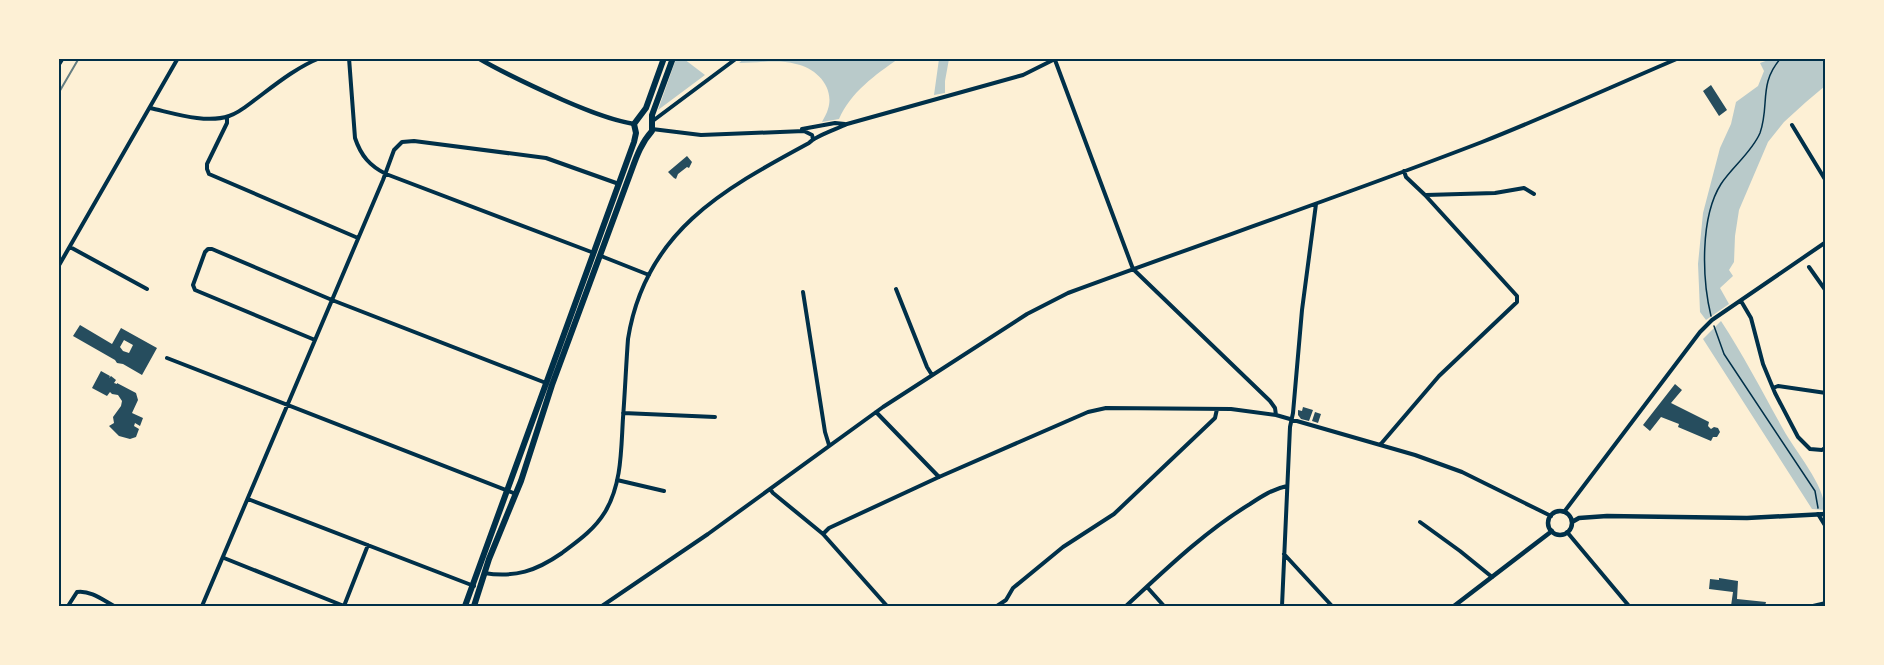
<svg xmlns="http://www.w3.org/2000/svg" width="1884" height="665" font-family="'Space Grotesk',sans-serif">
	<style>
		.green { fill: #b9caca }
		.building { fill: #264d5e; fill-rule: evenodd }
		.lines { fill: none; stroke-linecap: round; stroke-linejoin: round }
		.path { stroke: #003049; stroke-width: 1.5 }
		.minor { stroke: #003049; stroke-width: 4 }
		.tertiary { stroke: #003049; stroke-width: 4.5 }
		.primary { stroke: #003049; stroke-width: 6 }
		.rail { stroke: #657d81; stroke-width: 2 }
		.neatline { fill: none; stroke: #003049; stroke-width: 2 }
	</style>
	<rect width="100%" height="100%" fill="#fdf0d5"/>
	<path class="green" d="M745,58h153v1c-23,16 -47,33 -59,60l-17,3c2,-4 5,-9 6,-13 7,-22 -12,-41 -32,-45 -18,-5 -39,-1 -57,-1z
		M676,59h8l21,16 -47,35z
		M939,59h10l-4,22v12l-11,2z
		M1771,59h54v27l-19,16 -22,20 -16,20 -29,68 -4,26 -1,26 -5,8 4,6 -13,12 9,16 -23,16 -6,-8 -1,-25 -1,-23 5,-51 17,-65 11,-24 5,-22 22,-16 6,-15 -4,-8z
		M1721,321c23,35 42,72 62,108 12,22 42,56 42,81l-13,-1 -109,-170z"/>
	<path class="building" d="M1711,85l16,25 -8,6 -16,-25z
		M687,156l5,6 -3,6 -2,-1 -9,7 -2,5 -2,-1 -6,-6z
		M80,325l32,19 9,-16 36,20 -15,27 -19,-11 -6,-1 -2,-3 -42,-24zM124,340l9,5 -4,8 -6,-2 -3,-4z
		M101,371l9,5 -1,2 2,-2 5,4 -2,3 3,1v-1l19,10 2,7 -6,13 11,5 -3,8 -5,-3 -1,3 5,3 -3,8 -6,2 -11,-3 -10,-10 5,-3 -1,-6 8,-11 1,-5 -4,-6 -6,-1 -2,-2 -3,4 -15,-8z
		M1675,384l7,6 -11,13 38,19 -1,4 3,3 3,-2 4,1 2,4 -3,5h-4l-2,4 -33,-14 1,-3 -18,-7 -11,14 -7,-6z
		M1303,407l10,3 -4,11 -8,-2 -3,-4v-5l4,1z
		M1315,412l6,2 -3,9 -6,-2z
		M1719,578l19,3 -1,18 29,3 -1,4h-34l2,-14 -24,-3 1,-10 9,1z"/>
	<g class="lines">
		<path class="path" d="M1711,316c-9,-37 -11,-99 10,-132 11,-17 31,-32 39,-51 10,-28 -2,-49 21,-75
			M1714,326l10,28 91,137 3,17"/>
		<path class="minor" d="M349,58l6,80c6,18 15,28 31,36l208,79
			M1055,60l78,209 137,132 5,7 1,7
			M58,66l5,-8
			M150,108c23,5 56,16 79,8 10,-3 19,-11 27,-17 20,-15 41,-32 64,-41
			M227,117v6l-20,41v5l2,5 149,64
			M654,120l83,-62
			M1792,125l34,56
			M652,129l49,6 103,-4 8,4 1,4
			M802,129l33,-6 10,1
			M1426,195l69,-2 29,-5 10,6
			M70,247l77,42
			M601,256l48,19
			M58,267l120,-209
			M1809,267l17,24
			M896,289l31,78 5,8
			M803,292l22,140 4,13
			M1741,301l10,17 12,46 12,29 23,44 12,12 12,1 4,-3
			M315,340l-120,-50 -2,-5 12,-33 3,-3h4l120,51 214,83
			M167,358l349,136
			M1773,388l5,-2 48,7
			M876,412l63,65
			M623,413l92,4
			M1380,445l59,-69 78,-74v-6l-92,-101 -19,-18 -2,-6
			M617,480l47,11
			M770,489l3,4 50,41 64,72
			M248,499l226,87
			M1564,512l136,-180 12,-12 114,-78
			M1818,514l8,13
			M1420,522l40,29 32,26
			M1567,532l62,74
			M823,534l6,-6 110,-51 149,-65 18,-4 125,1 45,6 139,40 47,17 89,44
			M1284,554l48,52
			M224,558l120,48
			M484,573c31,5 52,-2 78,-20 16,-12 32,-23 43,-41 17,-28 16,-63 18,-94 2,-26 3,-52 5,-79 17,-107 94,-149 181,-196 6,-7 28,-14 38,-19l176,-49 34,-17
			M1147,587l17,19
			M68,606l9,-14c13,-2 26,8 37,14
			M202,606l181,-426 11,-30 8,-8 12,-1 132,17 73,26
			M344,606l24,-61
			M602,606l106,-72 175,-127 144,-93 41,-21c138,-51 277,-98 414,-151 66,-26 131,-56 197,-84
			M997,606l9,-6 7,-12 50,-41 51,-33 101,-96 2,-9
			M1126,606c39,-36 78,-74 124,-102 12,-8 23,-15 37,-18
			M1282,606l8,-179 3,-14 9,-103 14,-106
			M1813,606l13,-3"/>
		<path class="tertiary" d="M478,58c27,16 56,29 85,42 23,10 47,20 71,24
			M1548 523a12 12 0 1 1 24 0a12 12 0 1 1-24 0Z
			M1572,522l7,-4 28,-2 140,2 79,-4
			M1454,606l98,-75"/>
		<path class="primary" d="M465,606l169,-464 2,-9 -2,-9 12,-16 18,-50
			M474,606l15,-47 32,-78 31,-96 80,-216c5,-14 10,-27 20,-38v-16l21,-57"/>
		<path class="rail" d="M58,94l21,-36"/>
	</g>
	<rect width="1884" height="665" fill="none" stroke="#fdf0d5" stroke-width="120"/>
	<rect x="60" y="60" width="1764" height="545" class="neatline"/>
</svg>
